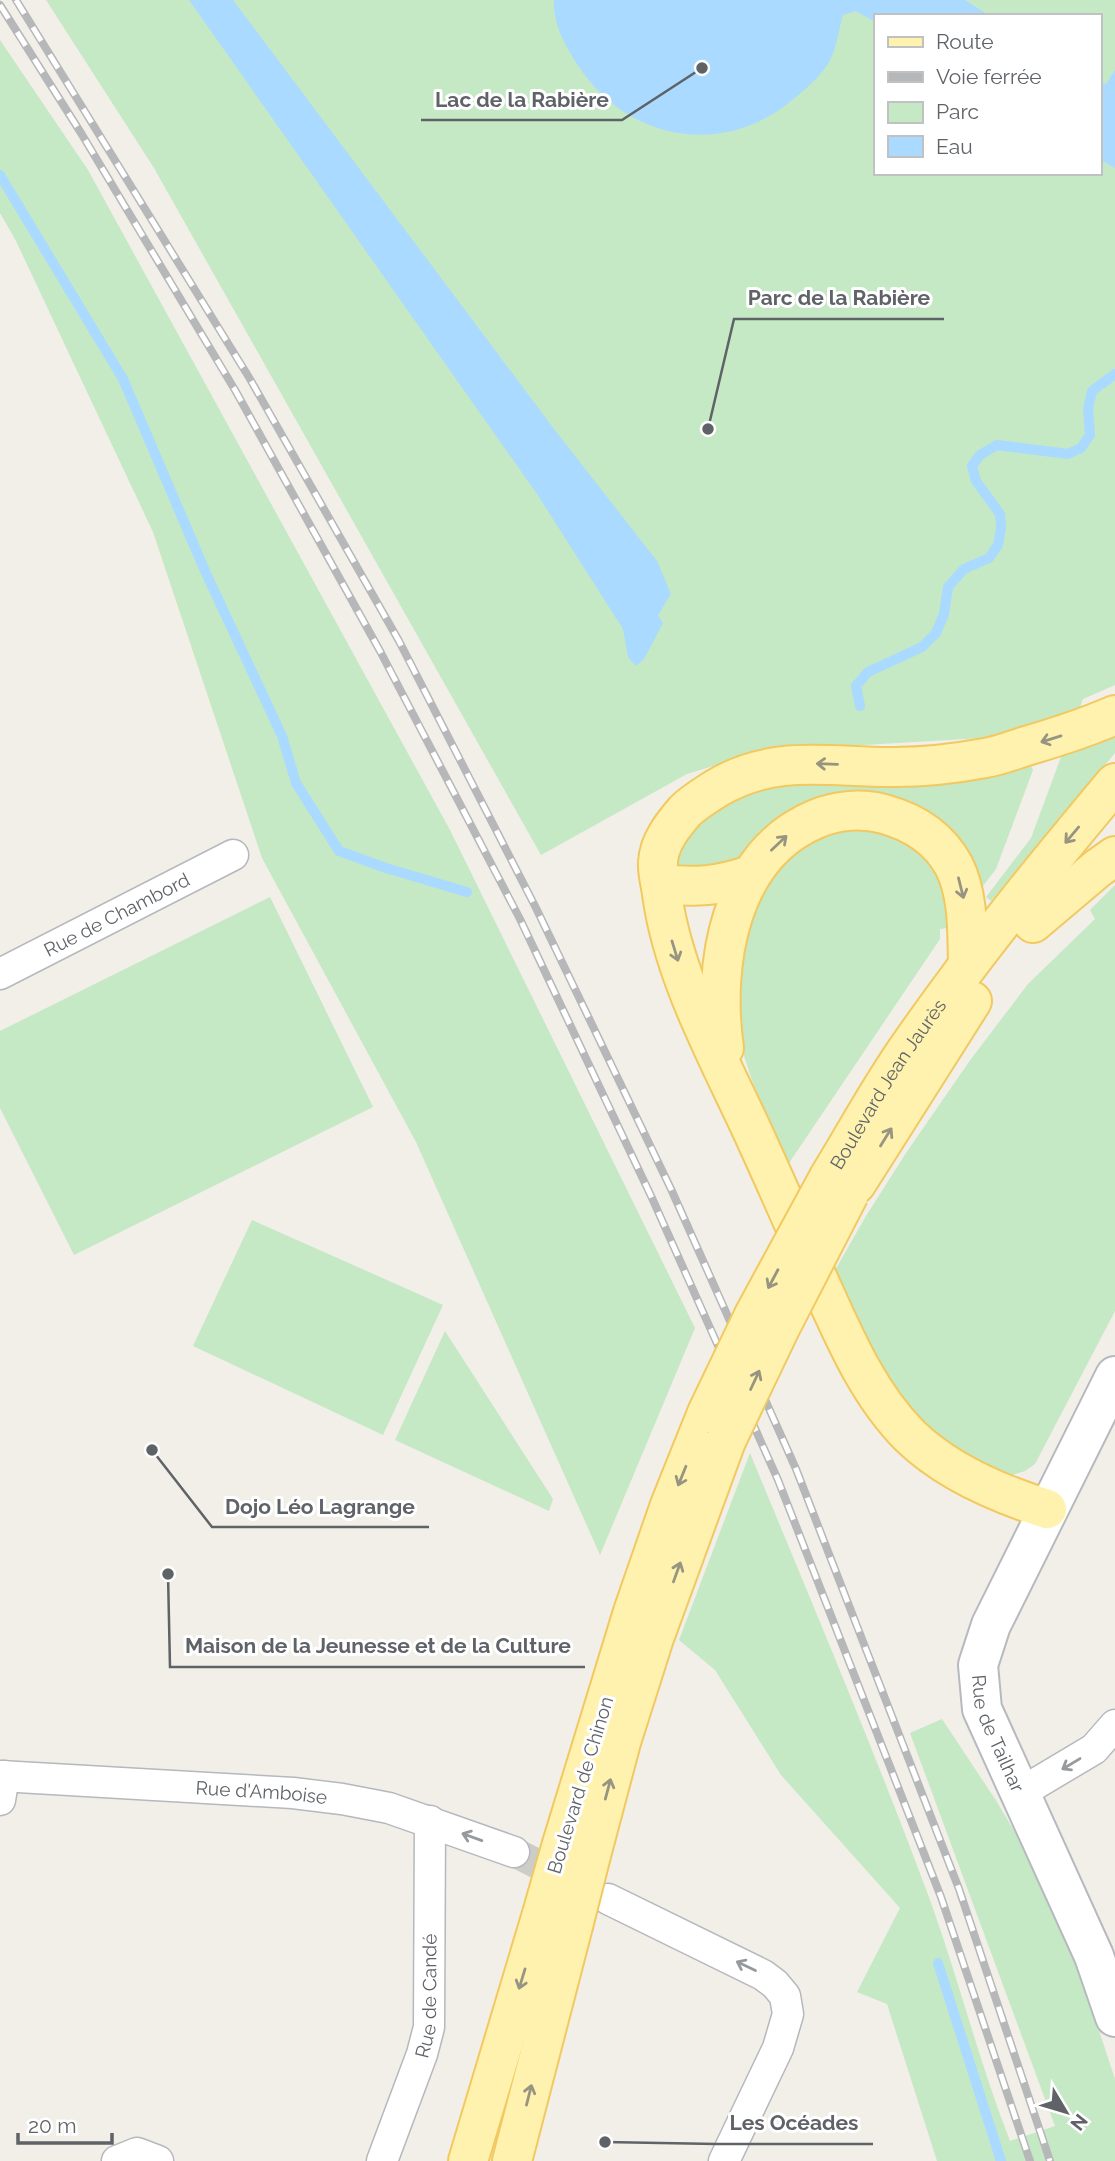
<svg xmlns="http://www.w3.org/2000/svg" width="1115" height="2161" font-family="Raleway,sans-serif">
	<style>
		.green { fill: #c5e8c5; fill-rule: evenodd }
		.water { fill: #aadaff }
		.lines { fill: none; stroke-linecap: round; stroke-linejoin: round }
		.stream { stroke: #aadaff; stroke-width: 10 }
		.street-tunnel { stroke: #ccccc8; stroke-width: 30; stroke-dasharray: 30 15; stroke-linecap: butt }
		.street-casing { stroke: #b5b8bc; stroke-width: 33 }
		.secondary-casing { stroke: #b6babf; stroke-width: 42 }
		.primary-casing { stroke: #f2c960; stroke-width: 42 }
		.street { stroke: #fff; stroke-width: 30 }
		.secondary { stroke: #fff; stroke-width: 38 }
		.primary { stroke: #fff2af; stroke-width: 38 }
		.rail-casing { stroke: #b6b7b8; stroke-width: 8 }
		.rail { stroke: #fff; stroke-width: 5; stroke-dasharray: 16; stroke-linecap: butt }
		.primary-bridge-casing { stroke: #f2c960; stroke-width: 42; stroke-linecap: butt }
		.primary-bridge { stroke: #fff2af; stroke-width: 38 }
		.oneway { stroke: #979581 }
		.oneway2 { stroke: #979a9d }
		.labels { text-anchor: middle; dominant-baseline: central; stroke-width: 6; stroke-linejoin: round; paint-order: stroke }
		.street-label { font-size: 19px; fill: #5f6368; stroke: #fff }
		.leader { fill: none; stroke: #5f6368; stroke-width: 2.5 }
		.callout-dot { fill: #5f6368; stroke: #fff; stroke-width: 2.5 }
		.callout-label { font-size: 21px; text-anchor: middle; font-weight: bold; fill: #5f6368; stroke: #fff; stroke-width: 6; stroke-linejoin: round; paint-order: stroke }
	</style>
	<rect width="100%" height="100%" fill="#f1efe8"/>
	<path class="green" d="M46,0h1069v685l-32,14 -8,23 -76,15 -237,14 -75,23 -146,81 -387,-687zM875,16h224v157h-224z
		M0,40l88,130 362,660 245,498 -95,227 -184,-413 -154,-284 -109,-326 -138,-293 -15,-26z
		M1115,729v24l-124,148 -5,-4 45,-59 33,-89z
		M1029,762l4,8 -37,99 -20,26 -72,-88 -163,51 -16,9 -53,1 9,-33 24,-25 58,-28z
		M857,828c39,7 84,27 90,72 1,9 0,19 0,28l-7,1v10l-151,224 -36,-80 -11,-33 -6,-92 26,-70 15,-20 42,-34z
		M1115,885v426l-80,153 -10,7 -13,4 -13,-2 -45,-26 -32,-26 -35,-40 -53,-109 32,-56 40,-63 65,-94 57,-75 67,-65 -5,-9z
		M270,897l103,210 -299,148 -74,-147v-77z
		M252,1220l191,85 -60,130 -190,-89z
		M445,1331l108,168 -4,12 -154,-71z
		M750,1453c61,148 124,296 180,447 29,80 49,162 80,241l45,-15 -145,-393 32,-14 55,83 46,77 35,88 37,112v82h-178l-50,-157 -30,-12 43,-84 -119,-133 -66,-105 -36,-30z"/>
	<path class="water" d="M189,0h44l321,429 103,132 14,33 -13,21 5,8 -19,36 -8,7 -8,-9 -5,-28 -86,-135z
		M554,0h411l25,16h-115v6l-19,-11 -13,4c-4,13 -6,29 -11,41 -6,15 -23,30 -35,40 -70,63 -169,47 -220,-32 -12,-20 -24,-39 -23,-64z
		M1115,70v98l-16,-9v-76l7,1z"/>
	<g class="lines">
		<path class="stream" d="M0,175l123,204 82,192 77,165 14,47 43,68 47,17 81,24
			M860,706l-4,-20 12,-14 54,-25 14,-14 8,-19 4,-27 16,-18 25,-11 9,-13 3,-17 -1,-14 -24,-33 -4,-15 8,-11 17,-10 71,9 13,-6 9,-13 -2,-26 4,-18 23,-17
			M938,1963l63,198"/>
		<path class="street-tunnel" d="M514,1852l59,30"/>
		<g class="street-casing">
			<g id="street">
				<path id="s1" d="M0,974l233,-119"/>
				<path id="s2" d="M0,1776l293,17 49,6 47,9 125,44"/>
				<path d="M1020,1793l74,-44 21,-24"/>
				<path d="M0,1800l4,-24"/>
				<path d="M608,1899l155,76 12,9 10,12 3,18 -10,34 -54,113"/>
				<path d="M117,2161l20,-8 21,8"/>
				<path id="s3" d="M382,2161l40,-107 7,-27 1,-206"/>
			</g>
		</g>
		<g class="secondary-casing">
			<g id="secondary">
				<path id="s4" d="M1115,1376l-124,249 -13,40 4,44 112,247 21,61"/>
			</g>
		</g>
		<g class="primary-casing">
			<g id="primary">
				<path d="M661,884c35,4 57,2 90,-9"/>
				<path d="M1033,923l65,-55 17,-12"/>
				<path d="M724,1048c-12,-82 5,-193 92,-229 21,-9 46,-11 68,-5 29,8 55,24 70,52 15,30 13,66 14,99"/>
				<path id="s5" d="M829,1177c27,-44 52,-91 82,-133 63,-91 133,-176 204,-261"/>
				<path d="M856,1184l116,-183"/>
				<path d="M1047,1509c-48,-15 -101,-38 -137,-73 -43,-43 -67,-102 -92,-157 -19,-44 -38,-87 -58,-131 -36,-81 -86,-166 -98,-254 -1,-10 -5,-22 -4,-32 1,-20 15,-37 27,-51 9,-9 21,-16 32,-23 59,-35 114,-20 178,-21 28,0 63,-4 90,-9 13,-2 26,-7 38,-11 31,-9 62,-19 92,-32"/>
				<path d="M562,1844l71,-232 37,-107 37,-92"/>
				<path d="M591,1855l30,-113 33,-104 72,-197"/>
				<path d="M468,2161l74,-247"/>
				<path d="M512,2161l61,-235"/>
			</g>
		</g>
		<use href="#street" class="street"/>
		<use href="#secondary" class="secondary"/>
		<use href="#primary" class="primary"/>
		<g class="rail-casing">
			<path id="rail" d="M16,0l234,379 149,262 137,267 135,281 125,280 163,420 91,272
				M0,5l81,128 154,257 145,261 140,268 132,279 126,282 163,417 89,264"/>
		</g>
		<use href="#rail" class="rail"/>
		<g class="primary-bridge-casing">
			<path id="primary-bridge" d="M707,1413l47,-98 75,-138
				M726,1441l54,-113 69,-134
				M542,1914l20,-70
				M573,1926l18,-71"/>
		</g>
		<use href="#primary-bridge" class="primary-bridge"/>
	</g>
	<defs><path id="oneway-shaft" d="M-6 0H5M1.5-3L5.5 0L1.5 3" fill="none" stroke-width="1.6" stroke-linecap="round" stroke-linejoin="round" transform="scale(1.75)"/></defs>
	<g class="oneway">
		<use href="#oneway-shaft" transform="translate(1051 739) rotate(163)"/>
		<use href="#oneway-shaft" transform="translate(827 764) rotate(-178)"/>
		<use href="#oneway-shaft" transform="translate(1072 835) rotate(130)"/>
		<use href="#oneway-shaft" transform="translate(779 843) rotate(-43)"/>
		<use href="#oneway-shaft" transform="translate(961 888) rotate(76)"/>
		<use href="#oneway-shaft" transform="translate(675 951) rotate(73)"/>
		<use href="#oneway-shaft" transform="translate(886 1137) rotate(-58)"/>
		<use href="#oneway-shaft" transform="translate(773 1279) rotate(118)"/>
		<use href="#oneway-shaft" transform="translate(755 1380) rotate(-65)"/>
		<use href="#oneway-shaft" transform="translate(682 1476) rotate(112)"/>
		<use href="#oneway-shaft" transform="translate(677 1572) rotate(-70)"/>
		<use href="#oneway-shaft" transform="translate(608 1789) rotate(-75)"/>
		<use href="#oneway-shaft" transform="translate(522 1979) rotate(107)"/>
		<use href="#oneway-shaft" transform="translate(529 2095) rotate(-76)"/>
	</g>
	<g class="oneway2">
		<use href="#oneway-shaft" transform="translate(1071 1764) rotate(149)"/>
		<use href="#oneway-shaft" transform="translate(472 1837) rotate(-160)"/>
		<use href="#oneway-shaft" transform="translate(746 1966) rotate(-154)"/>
	</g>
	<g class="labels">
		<g class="street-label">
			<text stroke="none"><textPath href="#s1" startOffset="131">Rue de Chambord</textPath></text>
			<text stroke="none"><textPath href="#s5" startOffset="110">Boulevard Jean Jaurès</textPath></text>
			<text stroke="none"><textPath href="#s4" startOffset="392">Rue de Tailhar</textPath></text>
			<text transform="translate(580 1785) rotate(-73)">Boulevard de Chinon</text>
			<text stroke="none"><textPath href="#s2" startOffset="262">Rue d'Amboise</textPath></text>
			<text stroke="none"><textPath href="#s3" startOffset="173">Rue de Candé</textPath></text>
		</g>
	</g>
	<path class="leader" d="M702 68L622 120H421M708 429L734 319H944M152 1450L212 1527H429M168 1574L170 1667H585M605 2142L716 2144H873"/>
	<g class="callout-dot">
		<circle cx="702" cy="68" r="7"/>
		<circle cx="708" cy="429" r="7"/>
		<circle cx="152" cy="1450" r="7"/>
		<circle cx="168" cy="1574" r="7"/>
		<circle cx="605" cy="2142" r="7"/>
	</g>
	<g class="callout-label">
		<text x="522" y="107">Lac de la Rabière</text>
		<text x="839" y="305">Parc de la Rabière</text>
		<text x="320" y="1514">Dojo Léo Lagrange</text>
		<text x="378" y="1653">Maison de la Jeunesse et de la Culture</text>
		<text x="794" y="2130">Les Océades</text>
	</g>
	<rect x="874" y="14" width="228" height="161" fill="#ffffff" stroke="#bfc1c3" stroke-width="2"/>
	<rect x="888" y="37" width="35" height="10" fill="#fff2af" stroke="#bfc1c3" stroke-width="2"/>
	<text x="936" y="49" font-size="21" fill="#5f6368">Route</text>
	<rect x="888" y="72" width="35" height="10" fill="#b6b7b8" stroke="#bfc1c3" stroke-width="2"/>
	<text x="936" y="84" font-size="21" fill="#5f6368">Voie ferrée</text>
	<rect x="888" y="102" width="35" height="21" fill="#c5e8c5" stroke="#bfc1c3" stroke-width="2"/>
	<text x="936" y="119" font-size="21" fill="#5f6368">Parc</text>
	<rect x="888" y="136" width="35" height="21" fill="#aadaff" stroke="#bfc1c3" stroke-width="2"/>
	<text x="936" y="154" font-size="21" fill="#5f6368">Eau</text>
	<g transform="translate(1066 2112) rotate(128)" stroke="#ffffff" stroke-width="5" paint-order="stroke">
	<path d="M0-5L12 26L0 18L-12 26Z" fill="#5f6368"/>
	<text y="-10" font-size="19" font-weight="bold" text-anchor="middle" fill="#5f6368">N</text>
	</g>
	<path d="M18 2133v10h94v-10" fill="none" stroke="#5f6368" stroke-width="3.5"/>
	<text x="28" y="2133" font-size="21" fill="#5f6368" stroke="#ffffff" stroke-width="5" paint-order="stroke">20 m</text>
</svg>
